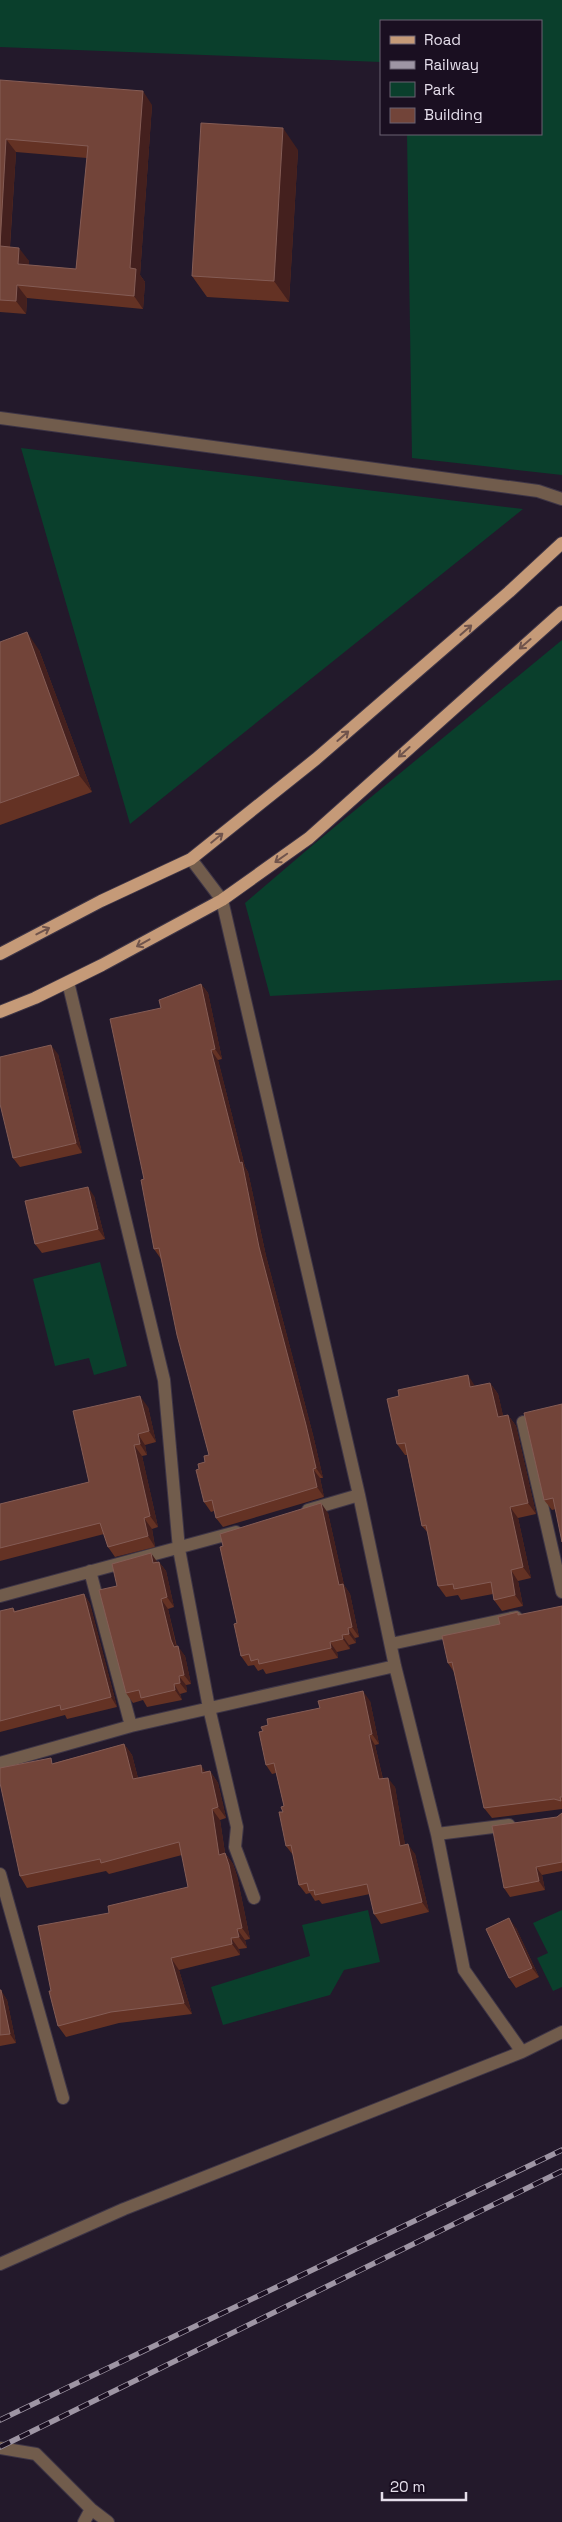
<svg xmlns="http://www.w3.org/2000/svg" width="562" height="2522" font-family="'Space Grotesk',sans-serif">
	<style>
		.green { fill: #0a3f2c }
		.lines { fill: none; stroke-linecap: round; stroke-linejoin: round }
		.minor-casing { stroke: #3e3546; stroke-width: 14 }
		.major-casing { stroke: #3e3546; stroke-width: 14 }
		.minor { stroke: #715c4c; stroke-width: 12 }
		.major { stroke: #c59a78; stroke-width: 12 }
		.rail-casing { stroke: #9e95a4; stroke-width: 5.5 }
		.rail { stroke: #1a0f21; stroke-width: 4; stroke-dasharray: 11; stroke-linecap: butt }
		.wall { fill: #643224; fill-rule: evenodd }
		.shaded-wall { fill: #44201e }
		.building { fill: #724439; stroke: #845c55 }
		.oneway { stroke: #70544c }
	</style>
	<rect width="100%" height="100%" fill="#23192b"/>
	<path class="green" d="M0,0h562v475l-150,-17 -5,-324h134v-113h-160v41l-381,-15z
		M21,448l502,61 -393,315z
		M562,640v340l-292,16 -25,-93 69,-59z
		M100,1262l27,104 -33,9 -5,-17 -34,8 -22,-87z
		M368,1910l12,52 -36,8 -14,25 -107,30 -12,-38 99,-31 -8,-31z
		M562,1910v77l-9,4 -16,-33 11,-5 -15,-30z"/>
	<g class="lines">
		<g class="minor-casing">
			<path id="minor" d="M0,418l538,73 24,8
				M191,859l31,41 137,595 36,171 42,168 27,136 58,82 40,-20
				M68,982l96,398 15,169 30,159 28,119 -2,20 19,51
				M523,1422l39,170
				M308,1510l51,-15
				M90,1571l41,155 264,-60
				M0,1596l236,-64
				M391,1644l125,-27
				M0,1763l131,-37
				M437,1834l72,-9
				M0,1874l63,224
				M0,2264l124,-55 398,-157
				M0,2448l36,6 55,55 17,13
				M84,2522l7,-13"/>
		</g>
		<g class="major-casing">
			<path id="major" d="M0,954l101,-53 90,-42 125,-100 193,-167 53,-49
				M0,1012l35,-14 67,-33 120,-65 87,-62 253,-226"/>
		</g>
		<use href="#minor" class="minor"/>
		<use href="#major" class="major"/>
		<g class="rail-casing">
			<path id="rail" d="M0,2420l562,-270
				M0,2447l562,-276"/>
		</g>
		<use href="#rail" class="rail"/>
	</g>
	<path class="wall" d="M0,80l152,25 -12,170 5,7 -2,27 -116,-11 -1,16 -26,-2zM16,152l71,6 -11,111 -48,-4 1,-4 -19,-14z
		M298,150l-9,152 -82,-5 -15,-21z
		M0,642l39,8 53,142 -92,33z
		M201,984l7,9 14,66 -4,1 27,107 3,5 18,84 47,179 10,43h-3l4,19 -101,30 -7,-9 -2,-7 -3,1 -7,-10 -5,-33 6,-7 4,-7 -48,-196 -7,-10 -10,-70 17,-171z
		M58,1054l24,99 -62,14 -7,-9z
		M94,1196l11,43 -63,14 -7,-9z
		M490,1383l8,11 5,22 5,-1 8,11 20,88 -18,4 13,60 -13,3 5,25 -21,5 -8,-11 -1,-6 -32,6 -3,-5 -12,2 -8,-11 -10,-53 -6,-7 -15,-71h-2l-8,-11 78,-58z
		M562,1404l-6,105 -4,1 -8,-10z
		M148,1407l8,35 -11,3 2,10 -5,1 16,71 -6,2 3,18 -40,10 -7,-10 -4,-13 -104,27v-57l89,-22z
		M328,1513l16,72 6,9 9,43 -4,1 1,5 -7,2 1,4 -13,3 1,6 -72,16 -3,-5 -5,2 -4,-6 -6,1 -7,-10 -4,-33z
		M157,1562h2l7,9 8,36 -6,2 9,38 8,9 6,28 -5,1 1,7 -7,2 2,6 -35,7 -4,-7 -10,3 -7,-10 -9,-107z
		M84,1594l6,10 27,103 -50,12 -2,-4 -65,17v-121l13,-3 2,3z
		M562,1606v203l-70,9 -8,-10 -30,-136 -6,-9 52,-39 20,-9z
		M370,1701l9,43 -4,1 8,34 12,8 10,58 10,9 14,58 -48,12 -7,-10 -4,-20 -48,10 -3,-4 -4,1 -5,-8 -4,1 -7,-9 -6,-30 -7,-9 -3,-34 1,-6 -8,-33 -4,1 -6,-9 -3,-34z
		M124,1744l8,11 6,23 72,-7 8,12 8,35 -6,2 5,33 8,11 4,12 13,63 -5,1 2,8 -8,1 1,6 -61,15 13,44 -73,9 -53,14 -8,-11 -7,-35 58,-78 79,-26 -6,-32 -73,19 -3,-3 -79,17 -7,-12 34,-113z
		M562,1813v58l-20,4 3,15 -35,7 -6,-9 53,-71z
		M516,1928l23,49 -23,11 -7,-10z
		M0,1990l7,10 9,43 -16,3z"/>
	<path class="shaded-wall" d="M143,91l9,14 -12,170 5,7 -2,27 -9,-13 -4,-28z
		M283,128l15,22 -9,152 -15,-21z
		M6,139l10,13 -7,107 -9,-13z
		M19,248l10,13 -1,17 -10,-14z
		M17,285l10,13 -1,16 -10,-13z
		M27,632l12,18 53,142 -13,-17z
		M201,984l7,9 14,66 -7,-10z
		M51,1045l7,9 24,99 -6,-10z
		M211,1050l7,10 27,107 3,5 18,84 47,179 10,43 -7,-10 -57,-221 -19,-84z
		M88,1187l6,9 11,43 -7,-10z
		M468,1375l7,11 -5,1z
		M490,1383l8,11 8,34 -8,-11z
		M140,1396l8,11 8,35 -7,-11z
		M508,1415l8,11 20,88 -8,-11z
		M138,1434l7,11 2,10 -7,-11z
		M134,1445l8,11 16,71 -8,-11z
		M313,1469l7,9 4,19 -7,-10z
		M321,1503l7,10 16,72 6,9 9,43 -7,-10 -13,-42z
		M510,1507l8,11 13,60 -8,-11z
		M144,1518l8,11 3,18 -7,-11z
		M151,1553l7,10h-5z
		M159,1562l7,9 8,36 -7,-10z
		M511,1570l7,11 5,25 -8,-11z
		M84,1594l6,10 27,103 -6,-10z
		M161,1599l7,10 9,41 1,-4 7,10 6,28 -7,-9 -13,-35z
		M348,1628l7,10 1,5 -7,-9z
		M342,1635l7,10 1,4 -7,-10z
		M330,1642l7,10 1,6 -7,-10z
		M179,1676l7,9 1,7 -7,-9z
		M174,1684l6,10 2,6 -7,-10z
		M363,1691l7,10 9,43 -7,-10z
		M369,1735l6,10 10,44 -6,-10z
		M124,1744l8,11 9,35 -8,-11z
		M201,1765l7,11 -6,-3z
		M210,1771l8,12 8,35 -8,-11z
		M388,1778l7,9 12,69 -7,-10z
		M212,1809l8,11 5,33 8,11 4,12 13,63 -8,-11 -23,-73z
		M408,1844l7,10 14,58 -7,-10z
		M536,1867l6,8 3,15 -6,-9z
		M509,1918l7,10 23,49 -7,-9z
		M237,1929l8,11 2,8 -8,-11z
		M231,1938l8,11 1,6 -8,-11z
		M171,1958l8,12 13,44 -8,-11z
		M1,1990l6,10 9,43 -6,-9z"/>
	<path class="building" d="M0,80l143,11 -13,177 6,1 -2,27 -117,-11 -1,16 -16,-1v-54l19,2 -1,16 58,5 12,-123 -82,-7 -6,107z
		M201,123l82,5 -9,153 -82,-5z
		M27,632l52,143 -79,28v-161z
		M201,984l14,65 -4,1 29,113 2,-1 17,85 47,178 10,43 -3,1 4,18 -101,31 -4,-18 -8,2 -8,-32 3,-1 -1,-5 7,-2 -1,-6 5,-1 -32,-120 -18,-87 -5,1 -13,-69 3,-1 -34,-160 51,-11 -2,-8z
		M51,1045l25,98 -63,15 -13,-54v-47z
		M88,1187l10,42 -63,15 -10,-43z
		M468,1375l2,12 20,-4 8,34 10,-2 20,88 -18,4 13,60 -12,3 4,25 -21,5 -3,-18 -37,7 -1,-5 -15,2 -12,-61 -4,1 -17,-83 -8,1 -10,-45 12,-3 -1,-6z
		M140,1396l9,35 -11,3 2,10 -6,1 16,71 -6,2 4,18 -40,11 -8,-24 -100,25v-44l89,-22 -16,-71z
		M562,1404v138l-9,-44 -9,2 -20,-87z
		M321,1503l18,82 4,-1 9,43 -4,1 1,6 -7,1 1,4 -13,3 1,6 -72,16 -1,-5 -7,2 -2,-7 -8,2 -7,-32 3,-1 -17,-76 3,-1 -3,-12z
		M151,1553l2,10 6,-1 8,35 -6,2 10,41 3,7 4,-1 6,29 -5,1 1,7 -6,1 1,6 -34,8 -2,-8 -13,3 -27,-103 18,-4 -5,-22z
		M84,1594l27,103 -50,13 -1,-5 -60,16v-110l13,-3 1,4z
		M562,1606v191h-2l1,4 -7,-2 -70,9 -32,-146 -4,1 -6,-27 58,-12 -2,-7 20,-5v3z
		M363,1691l9,43 -3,1 10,44 9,-1 12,68 8,-2 14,58 -48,12 -7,-30 -52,11 -1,-5 -5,1 -2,-8 -8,2 -8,-40 -5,1 -7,-34h4l-2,-5 3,-1 -10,-43 -8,2 -7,-33 4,-1 -2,-4 7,-2 -1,-6 53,-11 -2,-7z
		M124,1744l9,35 68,-14 1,8 8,-2 8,36 -6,2 7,46 6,-2 4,12 13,63 -5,1 2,8 -8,1 1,6 -61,14 13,45 -73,9 -53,14 -9,-35h2l-13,-65 71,-13 -1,-7 80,-19 -9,-45 -78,21 -1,-4 -80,17 -20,-93v-15l51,-10 1,6z
		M562,1813v49l-26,5 3,14 -35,7 -12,-62 65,-9z
		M509,1918l23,50 -23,10 -23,-49z
		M0,1990h1l9,44 -10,1z"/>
	<defs><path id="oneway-shaft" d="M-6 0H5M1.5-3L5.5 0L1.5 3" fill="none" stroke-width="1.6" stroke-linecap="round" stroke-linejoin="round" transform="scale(1.25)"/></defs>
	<g class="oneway">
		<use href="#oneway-shaft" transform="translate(466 630) rotate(-41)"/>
		<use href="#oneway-shaft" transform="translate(525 644) rotate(139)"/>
		<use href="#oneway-shaft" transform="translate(343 736) rotate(-41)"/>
		<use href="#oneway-shaft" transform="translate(404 752) rotate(138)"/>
		<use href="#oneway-shaft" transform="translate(217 838) rotate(-39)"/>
		<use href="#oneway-shaft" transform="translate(281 858) rotate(145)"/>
		<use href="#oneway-shaft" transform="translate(43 931) rotate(-27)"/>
		<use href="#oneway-shaft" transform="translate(143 943) rotate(151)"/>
	</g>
	<rect x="380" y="20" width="162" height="115" fill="#1a0f21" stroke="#6b6272"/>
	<rect x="390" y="36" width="25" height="8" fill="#c59a78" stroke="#6b6272"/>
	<text x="424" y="45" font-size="15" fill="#e5deeb">Road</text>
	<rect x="390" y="61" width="25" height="8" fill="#9e95a4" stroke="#6b6272"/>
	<text x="424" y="70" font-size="15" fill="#e5deeb">Railway</text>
	<rect x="390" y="82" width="25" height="15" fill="#0a3f2c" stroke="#6b6272"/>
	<text x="424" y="95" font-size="15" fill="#e5deeb">Park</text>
	<rect x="390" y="108" width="25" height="15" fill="#724439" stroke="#6b6272"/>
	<text x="424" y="120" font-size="15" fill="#e5deeb">Building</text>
	<path d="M382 2492v8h84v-8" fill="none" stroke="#e5deeb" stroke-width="2.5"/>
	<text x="390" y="2492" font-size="15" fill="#e5deeb" stroke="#1a0f21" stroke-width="4" paint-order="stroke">20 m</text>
</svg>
